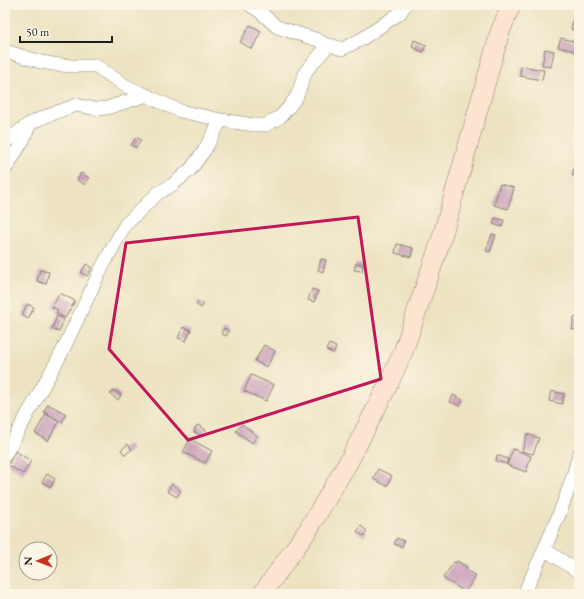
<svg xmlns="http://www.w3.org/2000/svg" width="584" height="599" font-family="'EB Garamond',serif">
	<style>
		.building { fill: #c99fb9 }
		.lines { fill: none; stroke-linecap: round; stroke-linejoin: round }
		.street-casing { stroke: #84806f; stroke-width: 14 }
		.secondary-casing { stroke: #84806f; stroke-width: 20 }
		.street { stroke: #fff; stroke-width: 13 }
		.secondary { stroke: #fde4d1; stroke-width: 19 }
		.marked { fill: none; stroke: #c2185b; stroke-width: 3; stroke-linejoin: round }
	</style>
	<rect width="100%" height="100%" fill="#fcf5e5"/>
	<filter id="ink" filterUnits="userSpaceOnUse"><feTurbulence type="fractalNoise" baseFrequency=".025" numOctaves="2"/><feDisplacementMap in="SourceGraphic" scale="8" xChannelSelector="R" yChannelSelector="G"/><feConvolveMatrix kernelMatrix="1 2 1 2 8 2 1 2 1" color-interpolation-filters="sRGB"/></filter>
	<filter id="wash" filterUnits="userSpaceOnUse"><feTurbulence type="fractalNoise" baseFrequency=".012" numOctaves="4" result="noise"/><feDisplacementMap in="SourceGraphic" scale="16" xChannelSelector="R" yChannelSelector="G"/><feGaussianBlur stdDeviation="0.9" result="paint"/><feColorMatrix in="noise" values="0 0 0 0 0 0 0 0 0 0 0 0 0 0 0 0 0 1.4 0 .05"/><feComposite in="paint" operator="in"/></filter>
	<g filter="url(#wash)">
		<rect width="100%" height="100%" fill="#ede3c2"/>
		<g id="blocks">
			<path class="building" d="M574,15l5,1 -1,15 -7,-2z
				M250,25l11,6 -9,18 -12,-7z
				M561,38l15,4 -2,9 -16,-4z
				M414,40l12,5 -3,7 -11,-5z
				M578,44h1v12l-3,-1z
				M545,49l9,2 -3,16 -9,-2z
				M521,66l23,4 -2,10 -22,-4z
				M136,137l5,3 -5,8 -5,-3z
				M579,155v23l-7,-3z
				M81,173l8,5 -4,7 -8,-5z
				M500,184l14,4 -6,21 -14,-4z
				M495,218l9,2 -2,7 -9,-3z
				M492,234l4,1 -6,17 -4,-1z
				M397,244l16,4 -2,9 -16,-4z
				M321,259l5,1 -3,12 -5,-2z
				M356,263l7,1 -1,7 -8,-1z
				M86,264l6,4 -5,8 -6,-3z
				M40,270l9,2 -3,12 -9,-3z
				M312,289l6,2 -4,11 -6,-2z
				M60,293l15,8 -10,17 -9,-5 2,-3 -6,-3z
				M198,301l6,3 -3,4 -5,-4z
				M27,304l7,3 -6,12 -6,-4z
				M57,316l7,3 -5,13 -7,-3z
				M574,317l5,1v13l-7,-2z
				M183,327l8,3 -5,11 -8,-3z
				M224,328l5,3 -3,5 -5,-3z
				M329,344l7,3 -2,6 -8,-3z
				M264,345l11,6 -8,16 -12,-6z
				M578,352h1v16l-4,-1z
				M251,375l23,10 -8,16 -22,-10z
				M114,390l7,5 -3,5 -8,-6z
				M551,391l13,3 -2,10 -13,-3z
				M453,395l10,5 -3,6 -10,-4z
				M48,404l18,10 -4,8 -18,-10z
				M46,414l13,8 -11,19 -13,-8z
				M242,424l15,12 -5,7 -16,-12z
				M197,425l9,5 -3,6 -9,-4z
				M527,434l12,4 -6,16 -11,-3z
				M190,439l22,12 -7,12 -22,-11z
				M128,444l4,5 -7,6 -4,-5z
				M513,449l18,7 -5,16 -19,-7z
				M15,451l16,10 -8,13 -15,-9z
				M497,455l11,4 -2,5 -10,-3z
				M378,469l14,7 -5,10 -14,-7z
				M47,474l8,5 -4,8 -9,-5z
				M172,484l9,7 -4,6 -10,-6z
				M361,526l6,5 -3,5 -7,-4z
				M397,538l7,3 -2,6 -8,-3z
				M457,561l10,6 -1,3 10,6 -11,16 -22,-14 11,-16 2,1z"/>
		</g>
	</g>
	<g filter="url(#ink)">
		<use href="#blocks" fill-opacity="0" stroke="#84806f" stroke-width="1"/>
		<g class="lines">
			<g class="street-casing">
				<path id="street" d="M250,5l8,5 19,17 41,13 10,6
					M5,51l36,11 12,2 18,2h25l30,20 54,25 41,9 33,5h12l14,-8 9,-10 8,-11 9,-25 20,-23 4,-3 12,4 20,-10 38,-26 5,-8
					M5,142l24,-18 10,-5 37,-14 20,4 11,-1 40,-13
					M5,170l17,-28 7,-16
					M5,455l57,-103 40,-85 23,-42 33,-32 14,-8 18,-15 14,-19 17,-31
					M544,549l35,23
					M524,594c20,-45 43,-91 55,-140"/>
			</g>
			<g class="secondary-casing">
				<path id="secondary" d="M262,594l46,-64 41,-69 40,-78 14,-31 39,-115 58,-205 11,-27"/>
			</g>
			<use href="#street" class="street"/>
			<use href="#secondary" class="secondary"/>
		</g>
	</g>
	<path class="marked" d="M358,217l23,162 -193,61 -79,-91 17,-106z"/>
	<rect width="584" height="599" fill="none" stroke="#fcf5e5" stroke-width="20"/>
	<g transform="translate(38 561) rotate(269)"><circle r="19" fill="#fcf5e5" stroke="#a29e95"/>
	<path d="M0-3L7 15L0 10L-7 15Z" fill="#c8321e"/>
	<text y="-6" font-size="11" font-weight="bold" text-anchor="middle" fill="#1c1c1c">N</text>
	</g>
	<path d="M20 36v6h92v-6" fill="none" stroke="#1c1c1c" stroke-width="2"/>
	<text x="26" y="36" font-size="12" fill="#1c1c1c" stroke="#fcf5e5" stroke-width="3" paint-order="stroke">50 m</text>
</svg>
